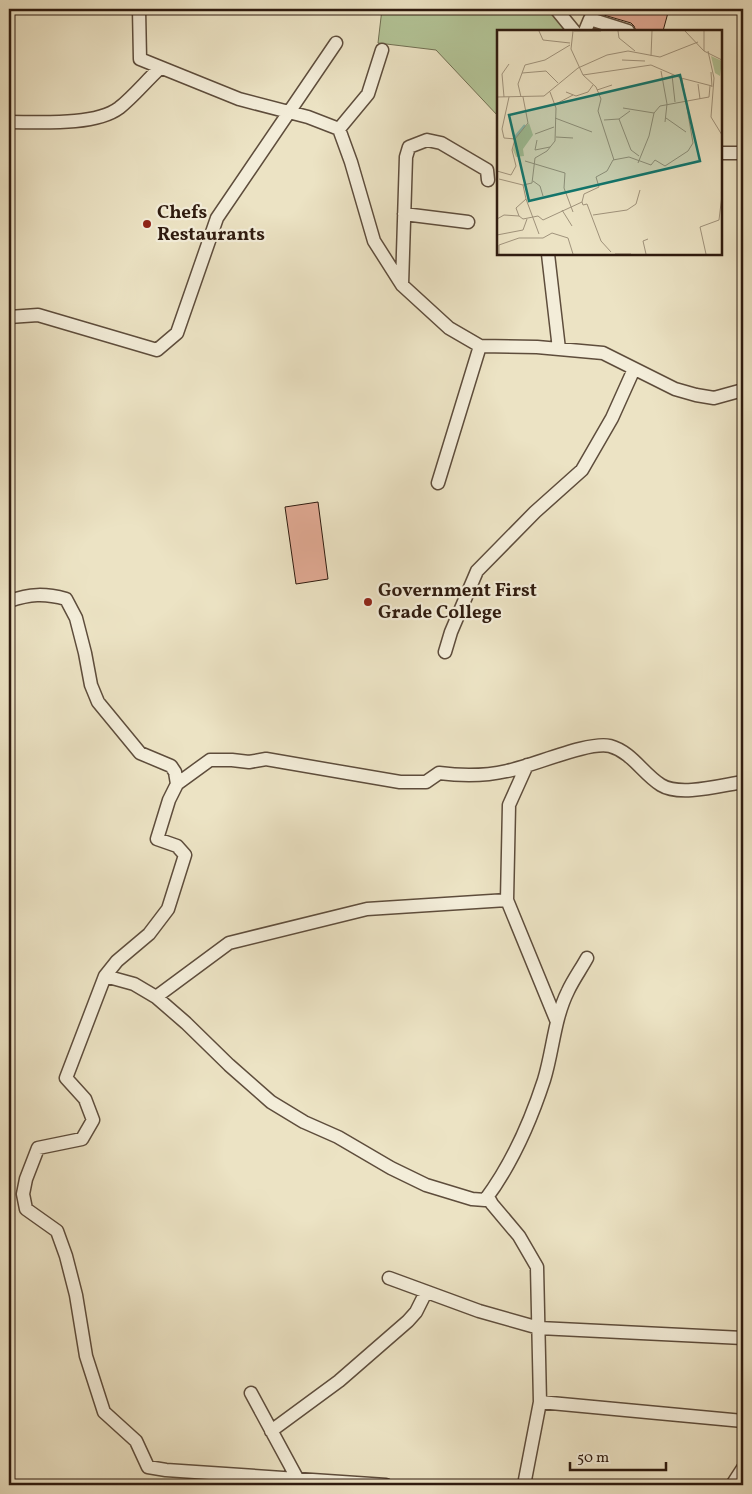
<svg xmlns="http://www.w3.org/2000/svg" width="752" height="1494" font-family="Vollkorn,serif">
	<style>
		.green { fill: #b3c497; stroke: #717053 }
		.building { fill: #e0a993; stroke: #2f1b0f }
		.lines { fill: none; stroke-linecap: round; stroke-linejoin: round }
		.minor-casing { stroke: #5e4d3c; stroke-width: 15 }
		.minor { stroke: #f3edd9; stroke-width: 12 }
		.poi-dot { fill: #8f2418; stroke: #f3edd9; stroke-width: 2 }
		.labels { text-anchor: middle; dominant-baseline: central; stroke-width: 4.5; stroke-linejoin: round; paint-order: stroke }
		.poi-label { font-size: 19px; font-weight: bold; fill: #2f1b0f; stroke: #f3edd9; text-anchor: start }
		.inset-river { fill: none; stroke: #99beb1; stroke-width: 2.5 }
		.inset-road { fill: none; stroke: #a0937c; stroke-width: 1 }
		.view { fill: #0f766e; fill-opacity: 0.15; stroke: #0f766e; stroke-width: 2.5 }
		.inset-edge { fill: none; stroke: #2f1b0f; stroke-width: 2.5 }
	</style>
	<rect width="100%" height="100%" fill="#ece3c4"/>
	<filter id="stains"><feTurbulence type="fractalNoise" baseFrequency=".004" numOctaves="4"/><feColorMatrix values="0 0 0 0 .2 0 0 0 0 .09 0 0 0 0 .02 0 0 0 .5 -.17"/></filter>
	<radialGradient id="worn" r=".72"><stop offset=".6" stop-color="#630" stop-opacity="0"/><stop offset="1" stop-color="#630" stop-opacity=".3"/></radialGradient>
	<path class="green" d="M382,9h160l10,5 15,17h-69v85l-62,-66 -58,-7z"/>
	<path class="building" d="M598,9h71l-6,22h-27l-2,-5 -3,-3 -34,-10z
		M318,502l10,77 -32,5 -11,-77z"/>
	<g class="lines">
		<g class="minor-casing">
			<path id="minor" d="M139,9l1,50 99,40 69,18 31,12 12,33 23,79 28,44 47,43 31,18 57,1 66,6 72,36 21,6 18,3 29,-8
				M556,9l18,22
				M585,31l5,-12 38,12
				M9,122c30,0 86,4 110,-14 14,-11 27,-27 41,-40
				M339,129l29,-35 14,-44
				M721,153h22
				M404,214l64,8
				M548,254l11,95
				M402,285l4,-128 3,-10 18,-7 14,3 46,27 1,10
				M9,317l29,-2 119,35 20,-17 40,-115 119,-175
				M438,483l42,-137
				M9,601c21,-7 35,-8 57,-2l10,19 9,35 6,32 7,17 42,51 31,13 4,6 2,12 -8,16 -12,39 20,7 8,9 -17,54 -19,25 -32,27 -12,15 -39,102 19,21 8,21 -11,19 -44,9 -12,31 -3,15 3,15 31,22 9,25 10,39 10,61 18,56 32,29 12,26 18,3 220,15
				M445,652l6,-20 26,-61 58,-59 47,-42 30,-52 22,-49
				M527,765l-18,40 -2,95 50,122
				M177,784l33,-24h22l17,2 17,-3 134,23h26l13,-9c23,3 46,3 68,-2 26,-5 81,-30 103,-25 22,6 33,28 51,39 19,12 61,0 82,-3
				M105,976l29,8 22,13 30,26 43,42 42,37 33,20 34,15 53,31 35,17 46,14 13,1c27,-36 45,-77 59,-120 9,-29 10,-61 24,-89 5,-11 13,-22 19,-33
				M156,997l73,-54 138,-34 140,-9
				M488,1197l4,7 27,32 18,31 3,135 -16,83
				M389,1278l90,33 60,17 204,10
				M251,1393l46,85
				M540,1402l203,19
				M271,1431l68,-50 69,-60 8,-9 10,-20
				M732,1485l11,-17"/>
		</g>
		<use href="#minor" class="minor"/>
	</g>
	<g class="poi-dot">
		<circle cx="147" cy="224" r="5"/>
		<circle cx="368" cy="602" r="5"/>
	</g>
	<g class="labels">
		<g class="poi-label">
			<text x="157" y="213">Chefs<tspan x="157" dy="22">Restaurants</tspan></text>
			<text x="378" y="591">Government First<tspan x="378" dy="22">Grade College</tspan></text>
		</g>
	</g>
	<g transform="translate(497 30)">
		<rect width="225" height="225" fill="#ece3c4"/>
		<path d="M214,26l11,5 -2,15 -5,-3zM32,93l4,12 -10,14 1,7 -8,1 -3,-7 3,-13z" fill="#b3c497"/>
		<path class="inset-river" d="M18,107l10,-12"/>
		<path class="inset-road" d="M42,1l4,9 27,3M76,1l-2,18 12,26 68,-10 30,13 31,8M77,1h27M121,1l1,7 16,13M188,1l19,20 18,9M207,21v-20M211,21l6,27 -3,39 11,18M154,26l1,-25M125,30l23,1M164,41l6,33 -2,18M214,42l1,15M25,43l24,-2 12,12M86,45l13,12 5,12 -3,12 16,49M175,45l3,27M201,54l2,15M100,60l15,-5M69,62l10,4 12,-4 5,-7M0,67l47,-1 34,-28 29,-13 21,-4 32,6 38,-15M7,67l-2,-23 7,-10M12,67l-7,32 2,9 11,1M24,67l-3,-13 7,-19 20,-5 25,-15M57,75l19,-10M126,78l31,5 -5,23 -11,27M157,83l6,-7 49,-9 1,-11M58,88l37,14M169,88l20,14M122,89l12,31 8,6M107,90l15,-1 11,-8M38,104l19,-7M59,107l17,1M40,110l-2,10 15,-3M28,131l40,12 -1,15 9,24M0,141l14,4 5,-9 -4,-16 3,-11 13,-16 -5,-26M2,149l24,6M36,151l7,5 3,10M29,169l13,35M85,172l2,-8 15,-7 -3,-10 11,-6 6,-11 16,-3 22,8 4,-5 10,6 23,-15 5,-8 -11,-64M65,180l10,16M96,185l34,-5 9,-6 4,-14M22,186l4,3 15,-3 5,4 39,-18 1,3 4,-1 14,37 10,11M0,189l7,-4 15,1 -3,-8 10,-9 -3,-14 9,-2 3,-25 12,-7 8,-10 1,-33 -6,-16M0,205l26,-5 4,-11M2,224v-9l20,-7h24l9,-5 16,5 5,16M118,224h16M149,224l-3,-13 5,-2M209,224l-6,-27 19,-7 3,-25"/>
		<path class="view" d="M183,45l20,86 -171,40 -20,-86z"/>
		<rect width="225" height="225" class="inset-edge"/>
	</g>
	<rect width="752" height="1494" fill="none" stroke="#ece3c4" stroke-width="30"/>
	<rect x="10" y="10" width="732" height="1474" fill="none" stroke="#2f1b0f" stroke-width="2.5"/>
	<rect x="15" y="15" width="722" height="1464" fill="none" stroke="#2f1b0f"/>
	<path d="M570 1462v8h96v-8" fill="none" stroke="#2f1b0f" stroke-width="2.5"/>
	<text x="577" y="1462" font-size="15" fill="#2f1b0f" stroke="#f3edd9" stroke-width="4" paint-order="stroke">50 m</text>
	<rect width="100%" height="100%" filter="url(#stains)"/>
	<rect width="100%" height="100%" fill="url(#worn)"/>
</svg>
